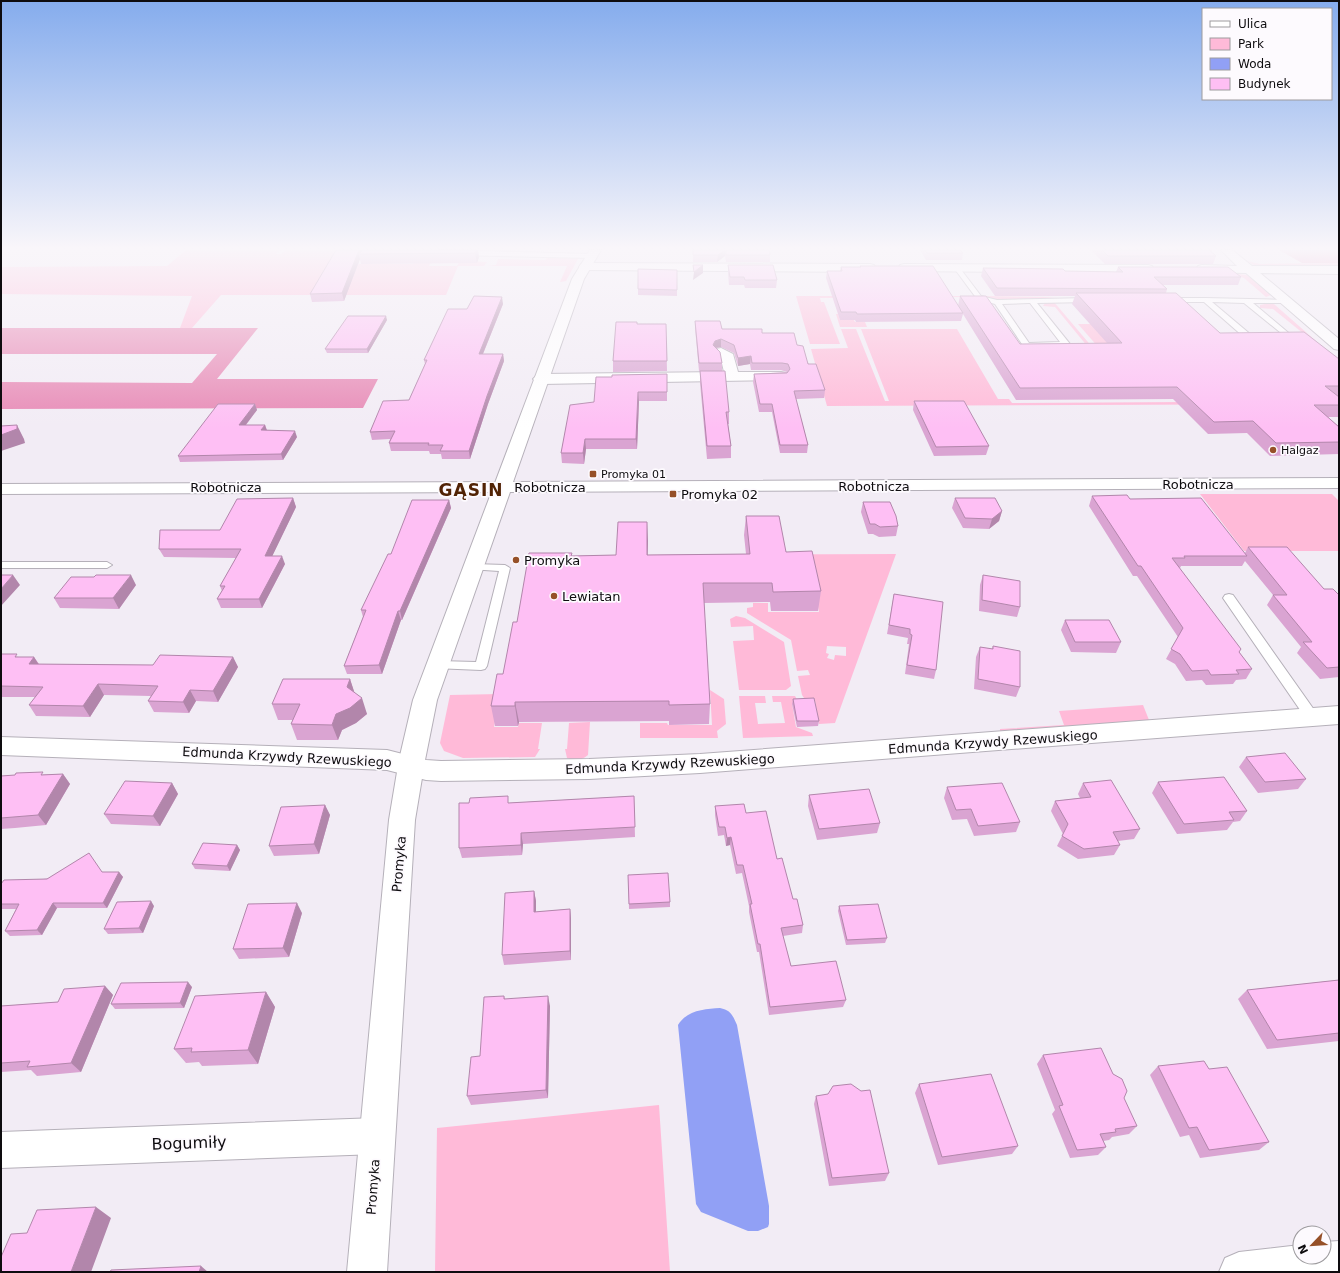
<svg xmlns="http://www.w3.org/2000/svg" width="1340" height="1273" font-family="'DejaVu Sans',sans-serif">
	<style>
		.green { fill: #ffbad8; fill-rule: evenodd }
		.forest { fill: #e789b5 }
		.water { fill: #91a0f5 }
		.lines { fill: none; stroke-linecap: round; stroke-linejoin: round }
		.service-casing { stroke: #b5b0b9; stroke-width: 2 }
		.minor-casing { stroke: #b5b0b9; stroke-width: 2 }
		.tertiary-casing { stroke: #b5b0b9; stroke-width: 2 }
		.service { fill: #fff; fill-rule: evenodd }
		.minor { fill: #fff; fill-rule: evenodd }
		.tertiary { fill: #fff; fill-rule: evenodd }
		.wall { fill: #daa4d2 }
		.shaded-wall { fill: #b286ab }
		.building { fill: #febff4; stroke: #b286ab }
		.poi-dot { fill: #965028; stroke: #fdfafe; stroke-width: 1.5 }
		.labels { text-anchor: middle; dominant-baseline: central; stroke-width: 3.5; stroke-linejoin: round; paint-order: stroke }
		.far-poi-label { font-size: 11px; fill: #0e0c0f; stroke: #fdfafe; text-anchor: start }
		.street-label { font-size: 13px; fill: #0e0c0f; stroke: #fdfafe }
		.poi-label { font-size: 13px; fill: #0e0c0f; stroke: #fdfafe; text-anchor: start }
		.near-street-label { font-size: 16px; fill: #0e0c0f; stroke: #fdfafe }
		.district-label { font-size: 17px; font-weight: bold; letter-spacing: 1px; fill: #512305; stroke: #fdfafe }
	</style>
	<rect width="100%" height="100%" fill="#f2ecf5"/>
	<path class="green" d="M186,250h94l-4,4h5l5,-4h68l-13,14h72l3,-5 19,-5 -6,12h28l3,-5 27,1 -3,4h-26l-12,29h-225l-29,33h-12l12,-32 -191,-2v-27l166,-1z
		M547,256l32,1 -13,24 -6,1 7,-16h-80l9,-1 2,-6 48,1z
		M1247,261l13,3 79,-1v6l-82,-2z
		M1227,273l20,2 24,20 -5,2 -22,-19z
		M796,296h171l1,1 -148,1 1,4h3l16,42h-30z
		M983,296l75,1c-22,1 -54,7 -75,-1z
		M1054,302l39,46 -5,-1 -33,-40 -12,-1 2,-3z
		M1265,304h9l42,37h-15l8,-3 -36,-29 -13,-1v-3z
		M836,314h2l2,6h14l1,2h10l2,5h-27z
		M1078,324h43l23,24h-45z
		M841,329h15l29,72h4l-28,-72h96l41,70h11l3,4 327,-2 -35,3 -477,2 -16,-57 37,-1z
		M1200,494h132l7,7v50h-95z
		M896,554l-61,169 -16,1 -4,-23h-9l-4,-6 -4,-19 12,-1 -2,-5 -11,1 -6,-31 -44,-27v-5l6,-1v-4h15v9h51l-9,-52 -201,-5zM827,646l19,1v9l-11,-1 -1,5 -7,-2 2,-4 -3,-1z
		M736,616l9,2 39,24 7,44 -5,4h-47l-6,-49 21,-1 -1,-14 -22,1 -1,-8z
		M710,690l14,9 2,25 -9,7 1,7h-78v-15h27l1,2h44z
		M500,694l-6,33h24l1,-4h23l-4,26h2l-5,8 -72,1 -19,-7 -4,-8 10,-48z
		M739,696h26l1,7h-11l3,21 27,-1 -4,-21h-8l-1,-6h23l4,7 -7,1 4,23 16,6 1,3 -70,2z
		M1143,705l6,15 -149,12v-3l64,-4 -5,-14z
		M590,722l-2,33c-7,6 -13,6 -21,3l-2,-9h2l2,-26z
		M659,1105l11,167h-235l2,-144z"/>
	<path class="forest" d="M1279,250h60v13h-37z
		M1,328h257l-41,51h161l-15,29 -362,1v-27l191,1 25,-29h-216z"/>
	<path class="water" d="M720,1008c11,2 13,8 17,17l32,181v18l-1,3 -10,4h-10l-47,-19 -5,-8 -18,-179c9,-15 27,-16 42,-17z"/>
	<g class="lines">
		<g class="service-casing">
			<path id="service" d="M439,250l153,4 3,2 -3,2 -140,-3z
				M955,267h4l22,29 16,4 92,-2 4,2 -4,2 -52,1 33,41 -4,2 -39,1h-3l-29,-43 -18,-5 -23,-31zM1029,303h1l30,39 -31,1 -27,-39z
				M1205,298l85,2v2l-2,1h-35l38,32 -4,2 -13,1v-4l7,-1 -37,-30 -32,-1 38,32h11v4h-16l-41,-36h-37l-4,-2 4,-2z
				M1,562h106l5,3 -5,3h-106z
				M473,564l32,1 5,3 -23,98 -2,3 -4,1 -47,-2 -2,-3 2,-3 4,-1 38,1 23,-91 -30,-2 -1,-2z
				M1229,594l4,1 84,119 2,3 -2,3 -5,2 -5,-2 -84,-122 2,-3z"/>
		</g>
		<g class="minor-casing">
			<path id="minor" d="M1221,250h11l20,16h87v8l-79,-1 79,66v11l-5,-1 -88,-76 -48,-1 -2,-3 2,-3 4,-1 35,1z
				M585,263l285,1 4,1 2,3 -2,3 -4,1 -289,-2 -2,-3 2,-3z
				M904,264l244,1 4,1 2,3 -2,3 -4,1 -248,-2 -2,-3 2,-3z
				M721,348l12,6 5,18h43l5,1 2,3 -2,3 -5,1 -240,4 -5,-2 -3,-3 3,-3 5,-2 183,-2 -3,-13 -7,-7 2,-3z
				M502,482l6,1 3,4 -3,4 -6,1 -501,2v-10z
				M1339,706v18l-639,49 -111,6 -148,2 -15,-1 -39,-10 -386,-15v-18l386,13 39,10 15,1 148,-2 111,-5z
				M377,1118l13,5 5,13 -5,13 -13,5 -376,14v-36z
				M1339,1241v31h-120l6,-14 14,-6 61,-7v12h24v-15z"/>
		</g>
		<g class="tertiary-casing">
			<path id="tertiary" d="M590,250h11l-17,29 -71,203 826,-4v10l-829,4 -73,208 -12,60 -10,60 -28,452h-40l42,-452 10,-60 14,-60 159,-421z"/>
		</g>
		<use href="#service" class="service"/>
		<use href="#minor" class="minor"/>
		<use href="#tertiary" class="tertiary"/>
	</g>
	<path class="wall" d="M362,250h120h-4l1,7 -2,6 -116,1 -1,-5 -16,42 -32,1 -2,-8z
		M693,250h76l1,5v7h-44l-1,-6 -8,6h-24z
		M920,250h40l3,3 -1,7h-36z
		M1091,250h121v3l4,3 -3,8h-108z
		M728,265l49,15 -1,8h-31l-1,-3h-15l-1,-12z
		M860,266l98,40 2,-10 60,48 87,-1 -35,-39 3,-8h-80l-14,-20 2,-8 82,3 51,1 2,-5 123,10 -3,8h-76l5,4 -1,4 54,40 119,26v58h-11l11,10v27l-69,2 -23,-23 -39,1 -35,-35 -157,1 -53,-86 -2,7 -105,1 -1,-2h-15l-14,-42 1,-7h13l1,-4h19z
		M638,269l39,1v26l-39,-1z
		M503,304l-20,50h20l1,7 -16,43 -18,55h-28l-1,-5h-11l-1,-3h-38l-2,-8 1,-4 -18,1 -2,-8 39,-32 16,-36 -1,-4 43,-51z
		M387,320l-19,33h-41l-2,-4z
		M695,321l27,8 40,4 35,12 28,45 -1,8 -28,1 12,46 -1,8h-27l-8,-41h-13l-6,-30 1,-8 33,-2 -6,-2h-30l-1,-6 -12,2 -4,-13 -13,-6 -5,1 6,15v8h-23l-4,-43z
		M637,324h29l1,47 -54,1v-11z
		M700,371l29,41v12h-1l3,22v12l-24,1 -7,-76z
		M667,374v27h-28l-2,48h-51l-2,15 -22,-1 -1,-10 33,-51 18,-25z
		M914,401l75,45 -3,9 -52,1 -21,-46z
		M255,404l2,6 -11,15h19l2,5 30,7 -14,23 -103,2 -2,-6z
		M1092,496l38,3 115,54 3,-6 76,42 15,6v82l-19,2 -23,-26 4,-6 -34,-42 6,-10 -28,-34 -3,5h-61l-1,2h-1l60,84 13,17 -6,10 -10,1 -3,4 -27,1 -4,-5 -16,1 -11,-17 -9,-5 12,-22 -41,-61h-4l-44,-70z
		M293,498l3,9 -24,49 13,8 -23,44h-41l-4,-9 5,-8 -2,-5 16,-28 -72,-1 -5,-8 61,-19z
		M955,498l47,13 -3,10 -10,8 -26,-1 -11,-20z
		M449,500l2,8 -49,112h-1l-19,54h-35l-3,-8 19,-49 -2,-7 30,-56z
		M863,502l35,24 -2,10 -17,1 -6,-3h-5l-7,-22z
		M746,516l40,36 35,39 -3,20h-47l-1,-9 -66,1 6,101 -1,20 -40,1v-4l-150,1 -1,4h-23l-4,-20 12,-32 14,-52 55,-66 44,-1 32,-14 -1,14 99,-1 -2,-19z
		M983,575l37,32 -3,10 -38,-6 1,-26z
		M136,585l-17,24 -59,-1 -6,-10z
		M894,594l42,76 -2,9 -29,-5 4,-30h-2l1,-6 -21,-4z
		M1065,620l56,22 -5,11 -45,-1 -10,-22z
		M993,646l27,41 -4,10 -42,-8 2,-32 4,-10 12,2z
		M1,654l18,3h15l5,7 114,1 80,-8 5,10 -20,35 -22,-1 -7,12 -35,-1 -6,-11 3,-5 -47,-1 -14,22 -54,-1 -7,-11 6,-8h-34z
		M350,679l4,13 13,22 -11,9 -14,7 -4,10h-41l-6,-16 2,-4h-15l-6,-16z
		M793,699l26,22 -1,5 -21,1 -5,-23z
		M1246,757l60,22 -8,10 -40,4 -19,-26z
		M63,774l7,10 -24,41 -31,3 -14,1v-53z
		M1158,782l89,29 -7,10 -7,1 -6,8 -50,4 -25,-41z
		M172,783l6,11 -18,32 -49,-2 -7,-10z
		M1083,783l57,46 -6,10 -16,2 2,4 -6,10 -36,4 -21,-13 6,-12 -12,-23 4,-10 25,-3 -2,-4z
		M947,787l73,35 -4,10 -42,4 -7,-17 -15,1 -8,-22z
		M809,795l71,28 -3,10 -60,7 -9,-34z
		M634,796l1,41 -112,7 -1,11 -60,3 -3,-10 50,-45z
		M325,805l5,10 -11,39 -45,2 -5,-10z
		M715,806l31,7 31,46 26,66 -1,8 -19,3 8,30 55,34 -3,7 -74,8 -10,-63h-2l-8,-40v-6l-7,-33 -6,1 -6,-29 -4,1 -2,-11 -6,1 -3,-21z
		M237,845l3,5 -10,21 -35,-2 -3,-5z
		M102,872h17l4,5 -16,31h-50l-15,27 -32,1 -5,-5 11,-22h-15v-25z
		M628,875l42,27v5l-41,2z
		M534,891l2,10v11l34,-3 1,10v41l-67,5 -2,-10z
		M154,906l-11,27 -35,1 -4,-5z
		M839,906l48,32 -2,5 -39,2 -8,-34z
		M302,913l-13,44 -50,2 -6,-10z
		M1339,980v61l-72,8 -29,-50 9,-9z
		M105,986l8,9 -32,77 -44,4 -6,-6 -30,2v-66l57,-4z
		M192,987l-8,21 -69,1 -4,-5z
		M266,992l9,15 -17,57 -56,2 -3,-4 -13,1 -12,-14z
		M504,996l1,3 45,7 -2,92 -77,7 -4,-9 13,-40z
		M1043,1055l94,71 -8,8 -17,3 -3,3 -6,1 3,6 -8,8 -28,3 -18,-44 3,-4 -18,-46z
		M1158,1066l51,3 60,73 -10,8 -59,8 -11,-23 -9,2 -30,-62z
		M919,1084l99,62 -6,8 -74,11 -23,-72z
		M816,1096l73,77 -4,8 -56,5 -15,-82z"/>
	<path class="shaded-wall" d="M359,250h3v2l-3,2 1,5 -16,42 -2,-8z
		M477,250h1l1,7 -2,6 -2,-10z
		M725,250v6l-8,6 1,-7z
		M703,265v8l-10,7 1,-8z
		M502,297l1,7 -23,57 -1,-7z
		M386,316l1,4 -19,33 -1,-4z
		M721,339v8l-6,1 -2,-3 2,-4z
		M503,354l1,7 -16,43 -18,55 -1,-8 18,-55z
		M751,356l-1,8 -12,2v-8z
		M638,392l1,9 -2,48 -1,-10z
		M255,404l2,6 -16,21 -2,-6z
		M17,425l7,14 1,4 -24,8v-16z
		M265,425l2,6 -6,-1z
		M295,431l2,6 -14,23 -2,-6z
		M585,439l1,10 -2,15 -1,-11z
		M293,498l3,9 -28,58 -3,-9z
		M449,500l2,8 -49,112 -2,-9z
		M1002,511l-3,10 -10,8 3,-10z
		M647,522l1,19 -1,33z
		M282,556l3,8 -23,44 -3,-9z
		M13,575l7,10 -19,21v-17z
		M131,575l5,10 -17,24 -6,-11z
		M398,611l3,9 -19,54 -3,-9z
		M34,657l7,11 -12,-4z
		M233,657l5,10 -20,35 -5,-11z
		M350,679l5,15 -8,-7z
		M98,684l6,11 -14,22 -7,-11z
		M190,690l6,11 -7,12 -6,-11z
		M362,698l5,16 -11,9 -14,7 -4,10 -6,-15 4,-11z
		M515,702l4,20 -1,4 -3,-20z
		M63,774l7,10 -24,41 -8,-10z
		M172,783l6,11 -18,32 -7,-10z
		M325,805l5,10 -11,39 -5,-10z
		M521,833l2,11 -1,11 -1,-10z
		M731,837l-1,8 -4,1 1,-8z
		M237,845l3,5 -10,21 -3,-5z
		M119,872l4,5 -16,31 -4,-5z
		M534,891l2,10v21l-2,-10z
		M151,901l3,5 -11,27 -4,-5z
		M53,903l4,5 -15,27 -5,-5z
		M297,903l5,10 -13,44 -6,-9z
		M570,909l1,10v41l-1,-9z
		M188,982l4,5 -8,21 -4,-5z
		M105,986l8,9 -32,77 -10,-9z
		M266,992l9,15 -17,57 -10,-14z
		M548,996l2,10 -2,92 -2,-8z
		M96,1207l15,11 -20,54h-20z
		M201,1266l7,6h-9z"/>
	<path class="building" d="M336,250h23l-17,43 -32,1z
		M362,250h115l-2,3 -116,1z
		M693,250h32l-7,5h-25z
		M726,250h43l1,5h-44z
		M925,250h35l3,3h-36z
		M1102,250h110h-3l7,6h-108z
		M693,265h10l-9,7z
		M728,265h45l4,15h-32l-1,-3h-14z
		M860,266h73l30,47 -106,1 -1,-2h-15l-14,-41h15l-1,-4h20z
		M1118,267h110l13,10h-87l13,12 -170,-1 -14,-20 80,1 2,2 58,1z
		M638,269l39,1v20l-39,-1z
		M1076,293h100l44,40 84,-1 35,27v27h-14l14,11v8h-25l25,22v15l-63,1 -23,-22 -39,1 -37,-35 -157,1 -60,-92h26l34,48 102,-1z
		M474,296l28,1 -23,57h24l-16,42 -18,55h-29l3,-6h-15l1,-2h-40l6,-12 -25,1 13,-31 26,-1 18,-40h-3l24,-51h19z
		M348,316h38l-19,33h-42z
		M695,321h25l2,8h40v4h32l3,12 6,1 5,18h8l9,26 -31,1 14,54h-28l-8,-41h-12l-6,-30 33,-1 3,-4 -2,-5 -6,-1h-30l-1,-7 -13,2 -4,-13 -13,-6 -6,2 -2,4 7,7 2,11h-23z
		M616,322h21v2h29l1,37h-54z
		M700,371h25l4,41h-3l5,34h-24z
		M667,374v18h-29l-2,47h-51l-2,14h-22l9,-48 24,-3 2,-25h16v-2z
		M914,401h50l25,45 -53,1z
		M218,404h37l-16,21h26l-4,5 34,1 -14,23 -103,2z
		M17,425v4l-16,6v-9z
		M1127,495l3,4 71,-1 46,58h-63l1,2h-13l69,91 -2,3 13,17 -16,1 3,4 -28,1 -3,-5 -16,1 -12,-17 -9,-5 12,-21 -42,-62h-3l-46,-70z
		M293,498l-28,58h17l-23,43h-42l8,-13h-5l21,-37h-82l1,-19h60l17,-31z
		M955,498h40l7,13 -10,8 -27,-1z
		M412,500h37l-49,111h-2l-19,54 -35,1 22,-56h-5l27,-56h3z
		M863,502h27l6,14 2,10 -18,1 -5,-3h-5z
		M746,516h33l7,36 26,-1 9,40 -48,1 -1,-9h-69l7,121 -41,1v-4l-154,1v4h-24l6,-32h6l10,-52h4l12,-69h43l-1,3 45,-1 2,-33h29v33l103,-1z
		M1248,547h39l37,42h9l6,6v72l-12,1 -24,-26h9l-39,-47h14z
		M1,575h12l-12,14z
		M96,575h35l-18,23h-59l17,-21h23z
		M983,575l37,6v26l-38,-7z
		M894,594l49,8 -7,68 -29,-5 5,-30 -2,-1v-5l-21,-4z
		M1065,620h44l12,22h-46z
		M993,646l27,5v36l-42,-8 2,-32 13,2z
		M1,654h16l-2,3h19l-5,7 124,1 7,-10 73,2 -20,34 -23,-1 -7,12 -35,-1 10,-15 -60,-2 -15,22 -54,-1 14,-18 -42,-1z
		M283,679h67l-3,8 15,11 -12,10 -14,6 -4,11 -41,-1 9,-20h-28z
		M814,698l5,23h-22l-4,-22z
		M1285,753l21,26 -41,3 -19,-25z
		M43,772l-2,3 22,-1 -25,41 -37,3v-42l14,-1 1,-2z
		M1224,777l23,34 -18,1 5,8 -50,4 -26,-42z
		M1111,780l29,49 -27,3 7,13 -36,4 -22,-13 6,-12 -13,-23 36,-4 -8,-14z
		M125,781l47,2 -19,33 -49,-2z
		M1002,783l18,39 -42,4 -7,-17 -15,1 -9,-23z
		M869,789l11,34 -61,6 -10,-34z
		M508,796v7l126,-7 1,31 -114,6v12l-62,3v-45h10l1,-5z
		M744,804l2,9 20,-2 11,48 5,-1 11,41h4l6,26 -22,3 10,38 45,-5 10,39 -76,7 -10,-63h-2l-8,-40h2l-9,-39h-6l-6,-28 -4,1 -2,-11h-6l-4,-21z
		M325,805l-11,39 -45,2 12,-39z
		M203,843l34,2 -10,21 -35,-2z
		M89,853l13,19h17l-16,31h-50l-16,27 -32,1 14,-27h-18v-20l3,-4 43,-1z
		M668,873l2,29 -41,2 -1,-29z
		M534,891v21l36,-3v42l-68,4 3,-62z
		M151,901l-12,27 -35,1 13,-27z
		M297,903l-14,45 -50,1 15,-45z
		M878,904l9,34 -40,2 -8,-34z
		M1339,980v53l-62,7 -30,-50z
		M188,982l-8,21 -69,1 10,-21z
		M105,986l-34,77 -44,4 3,-6 -29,2v-57l57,-4 6,-13z
		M266,992l-18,58 -57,2 1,-4 -18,1 21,-53z
		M504,996v3l44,-3 -2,94 -79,6 4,-39 9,-1 4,-59z
		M1101,1048l12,26 9,5 5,12 -3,7 13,28 -22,3 1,3 -16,2 6,13 -29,3 -18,-44 4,-1 -20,-50z
		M1204,1061l5,8 18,-2 42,75 -60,8 -12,-23 -8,1 -31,-62z
		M991,1074l27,72 -76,11 -23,-73z
		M851,1084l10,7 9,-1 19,83 -57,5 -16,-82 12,-2 5,-8z
		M96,1207l-25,65h-70v-15l10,-23 16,-1 10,-23z
		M201,1266l-2,6h-89l1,-2z"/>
	<linearGradient id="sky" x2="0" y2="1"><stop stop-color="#85aced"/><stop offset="0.58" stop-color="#f9f6fa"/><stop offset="1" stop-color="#f9f6fa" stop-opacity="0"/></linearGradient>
	<rect width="1340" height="428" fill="url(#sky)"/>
	<g class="poi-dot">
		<circle cx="1273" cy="450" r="4"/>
		<rect x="589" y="470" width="8" height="8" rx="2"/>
		<rect x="669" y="490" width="8" height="8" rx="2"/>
		<circle cx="516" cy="560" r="4"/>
		<circle cx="554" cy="596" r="4"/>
	</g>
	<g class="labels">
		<g class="far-poi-label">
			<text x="1281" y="450">Halgaz</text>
			<text x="601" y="474">Promyka 01</text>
		</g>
		<g class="street-label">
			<text x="1198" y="484">Robotnicza</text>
			<text x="874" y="486">Robotnicza</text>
			<text x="226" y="487">Robotnicza</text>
			<text x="550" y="487">Robotnicza</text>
			<text transform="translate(993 742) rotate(-4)">Edmunda Krzywdy Rzewuskiego</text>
			<text transform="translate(287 757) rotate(3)">Edmunda Krzywdy Rzewuskiego</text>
			<text transform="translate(670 764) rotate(-3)">Edmunda Krzywdy Rzewuskiego</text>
			<text transform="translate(399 864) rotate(-85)">Promyka</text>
			<text transform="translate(373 1187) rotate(-86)">Promyka</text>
		</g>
		<g class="poi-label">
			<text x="681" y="494">Promyka 02</text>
			<text x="524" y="560">Promyka</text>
			<text x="562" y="596">Lewiatan</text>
		</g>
		<g class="near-street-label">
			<text transform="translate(189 1143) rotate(-2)">Bogumiły</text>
		</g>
		<g class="district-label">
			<text x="471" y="490">GĄSIN</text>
		</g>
	</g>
	<rect width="1340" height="1273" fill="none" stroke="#0e0c0f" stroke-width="4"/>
	<rect x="1202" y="8" width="130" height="92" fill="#fdfafe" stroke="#9d9b9e"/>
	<rect x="1210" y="21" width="20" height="6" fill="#ffffff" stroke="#9d9b9e"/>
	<text x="1238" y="28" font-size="12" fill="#0e0c0f">Ulica</text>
	<rect x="1210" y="38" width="20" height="12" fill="#ffbad8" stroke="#9d9b9e"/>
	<text x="1238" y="48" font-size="12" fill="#0e0c0f">Park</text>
	<rect x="1210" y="58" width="20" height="12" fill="#91a0f5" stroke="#9d9b9e"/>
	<text x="1238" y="68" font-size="12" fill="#0e0c0f">Woda</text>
	<rect x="1210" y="78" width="20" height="12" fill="#febff4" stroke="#9d9b9e"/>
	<text x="1238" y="88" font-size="12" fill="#0e0c0f">Budynek</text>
	<g transform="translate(1312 1245) rotate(245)"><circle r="19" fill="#fdfafe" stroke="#9d9b9e"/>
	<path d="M0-3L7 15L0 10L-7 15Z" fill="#965028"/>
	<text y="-6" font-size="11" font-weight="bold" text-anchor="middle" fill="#0e0c0f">N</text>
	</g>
</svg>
